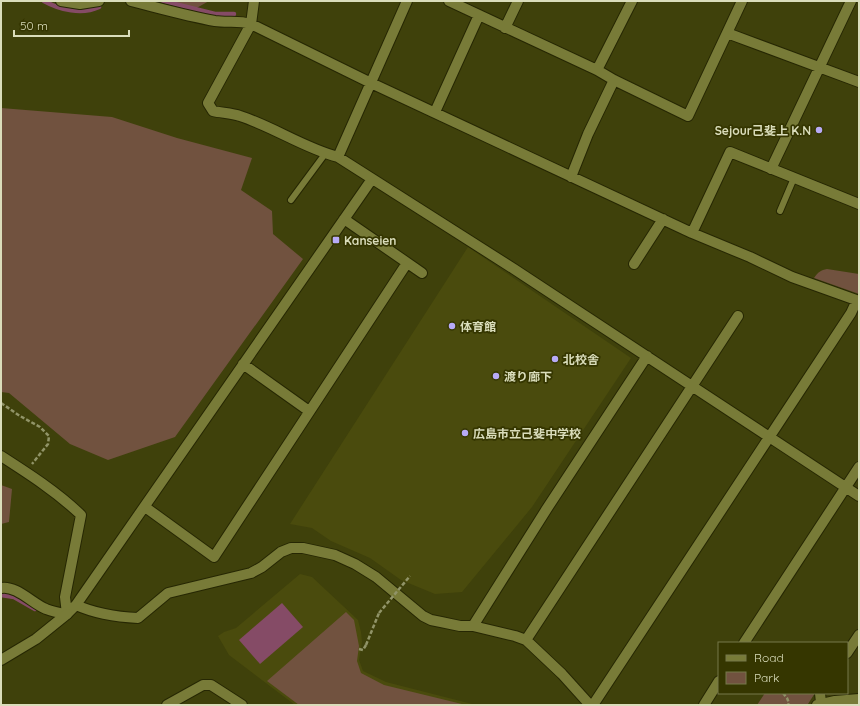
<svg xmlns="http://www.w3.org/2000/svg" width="860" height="706" font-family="Quicksand,'Noto Sans JP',sans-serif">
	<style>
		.built { fill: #4a4b0d }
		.green { fill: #71523f }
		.water { fill: #854b66 }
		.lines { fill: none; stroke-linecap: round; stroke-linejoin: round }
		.stream { stroke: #854b66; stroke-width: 4.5 }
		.service-casing { stroke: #262703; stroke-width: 8 }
		.minor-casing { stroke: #262703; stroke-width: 12 }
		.tertiary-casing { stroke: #262703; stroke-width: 12 }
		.path { stroke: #919468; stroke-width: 2.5; stroke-dasharray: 4 2; stroke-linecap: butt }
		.service { stroke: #787b38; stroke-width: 6 }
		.minor { stroke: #787b38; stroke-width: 10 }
		.tertiary { stroke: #787b38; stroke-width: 10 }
		.path-bridge { stroke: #919468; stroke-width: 2.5; stroke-dasharray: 4 2; stroke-linecap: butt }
		.poi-dot { fill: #b8abf7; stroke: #353600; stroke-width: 1.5 }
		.labels { text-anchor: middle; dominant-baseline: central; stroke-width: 3.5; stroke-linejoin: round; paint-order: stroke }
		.poi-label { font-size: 12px; font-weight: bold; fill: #daddbb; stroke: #353600; text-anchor: start }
	</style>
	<rect width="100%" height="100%" fill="#3f410b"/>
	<path class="built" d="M468,247l163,111 -99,149 -70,85 -27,2 -34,-14 -31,-22 -39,-17 -19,-13 -22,-4z
		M300,574l12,3 46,43 3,12 1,10 -3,18 4,11 23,11 90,23h-181l-66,-50 -11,-19 6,-4 12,-4z"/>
	<path class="green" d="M167,1h42l-16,9z
		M1,108l111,9 65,21 75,20 -11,32 31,21 1,23 30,25 -128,178 -67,23 -38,-16 -61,-51 -8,-1z
		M827,269l32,5v20l-45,-16c4,-6 7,-8 13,-9z
		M1,485l11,4 -3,33 -8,2z
		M346,612l8,8 5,26 -2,15 4,12 23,12 82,20h-167l-32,-24z
		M765,693h50l-7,11 -2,1h-49z"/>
	<path class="water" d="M282,603l21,24 -43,37 -21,-24z"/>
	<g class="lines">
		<path class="stream" d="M44,1c16,9 38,14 55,6
			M163,1l52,13h19
			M1,595l13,2 21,12"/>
		<g class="service-casing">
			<path id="service" d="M291,200l34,-46
				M780,211l14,-33"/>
		</g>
		<g class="minor-casing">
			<path id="minor" d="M61,1l19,3 19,-3
				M131,1c28,7 56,15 84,20 13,2 23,-1 36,3l120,59 321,150 58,24 42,20 67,24
				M254,1l-3,23 -43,79 5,8c9,2 19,2 27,5 34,11 64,32 98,41l176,112 345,227
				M449,1l148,69 17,10 74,36 54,-115
				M505,28l13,-27
				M727,33l132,49
				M597,70l35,-69
				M435,112l44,-97
				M338,157l69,-156
				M771,169l80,-168
				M571,177l17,-43 26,-54
				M344,219l78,54
				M692,233l38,-81 129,52
				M634,264l29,-45
				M243,364l66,47
				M1,456c28,18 56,36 80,59l-16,82 2,17
				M145,507l69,50 193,-294
				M1,588c15,-3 32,16 45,21 7,3 14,4 21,5
				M76,605c20,9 40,12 62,13l30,-25 83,-20 11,-6 19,-15 10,-4h12l32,7 20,9 21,13 47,39 8,4 10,2 19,4h13l42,10 11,4 36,34 28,31
				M67,614l9,-9 296,-426
				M473,626l73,-116 101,-154
				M526,640l212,-324
				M744,643l115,-176
				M847,653l12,-18
				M820,693l1,10
				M167,705l36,-20h8l31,20
				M593,705l258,-392 6,-13
				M704,705l15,-24
				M817,705l18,-4 24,-2"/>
		</g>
		<g class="tertiary-casing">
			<path id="tertiary" d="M1,660l35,-21 31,-25"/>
		</g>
		<path class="path" d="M1,403l19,13 20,11 9,9 -1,8 -16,20
			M366,645l13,-32
			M783,693l4,5 2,5 -1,2"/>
		<use href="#service" class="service"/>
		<use href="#minor" class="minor"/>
		<use href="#tertiary" class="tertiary"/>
		<path class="path-bridge" d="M379,613l31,-37
			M359,649l4,1 3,-5"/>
	</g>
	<g class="poi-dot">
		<circle cx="819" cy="130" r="4"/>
		<rect x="332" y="236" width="8" height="8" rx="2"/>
		<circle cx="452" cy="326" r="4"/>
		<circle cx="555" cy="359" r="4"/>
		<circle cx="496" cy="376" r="4"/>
		<circle cx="465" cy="433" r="4"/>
	</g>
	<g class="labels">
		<g class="poi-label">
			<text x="811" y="130" text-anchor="end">Sejour己斐上 K.N</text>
			<text x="344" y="240">Kanseien</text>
			<text x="460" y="326">体育館</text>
			<text x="563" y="359">北校舎</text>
			<text x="504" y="376">渡り廊下</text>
			<text x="473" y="433">広島市立己斐中学校</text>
		</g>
	</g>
	<rect width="860" height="706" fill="none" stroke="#daddbb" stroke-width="4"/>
	<rect x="718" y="642" width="130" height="52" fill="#353600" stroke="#77794b"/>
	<rect x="726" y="655" width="20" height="6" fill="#787b38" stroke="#77794b"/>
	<text x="754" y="662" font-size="12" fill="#daddbb">Road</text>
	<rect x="726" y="672" width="20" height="12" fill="#71523f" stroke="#77794b"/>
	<text x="754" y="682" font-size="12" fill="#daddbb">Park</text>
	<path d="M14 30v6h115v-6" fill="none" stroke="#daddbb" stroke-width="2"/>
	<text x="20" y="30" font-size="12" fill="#daddbb" stroke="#353600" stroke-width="3" paint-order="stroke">50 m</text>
</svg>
